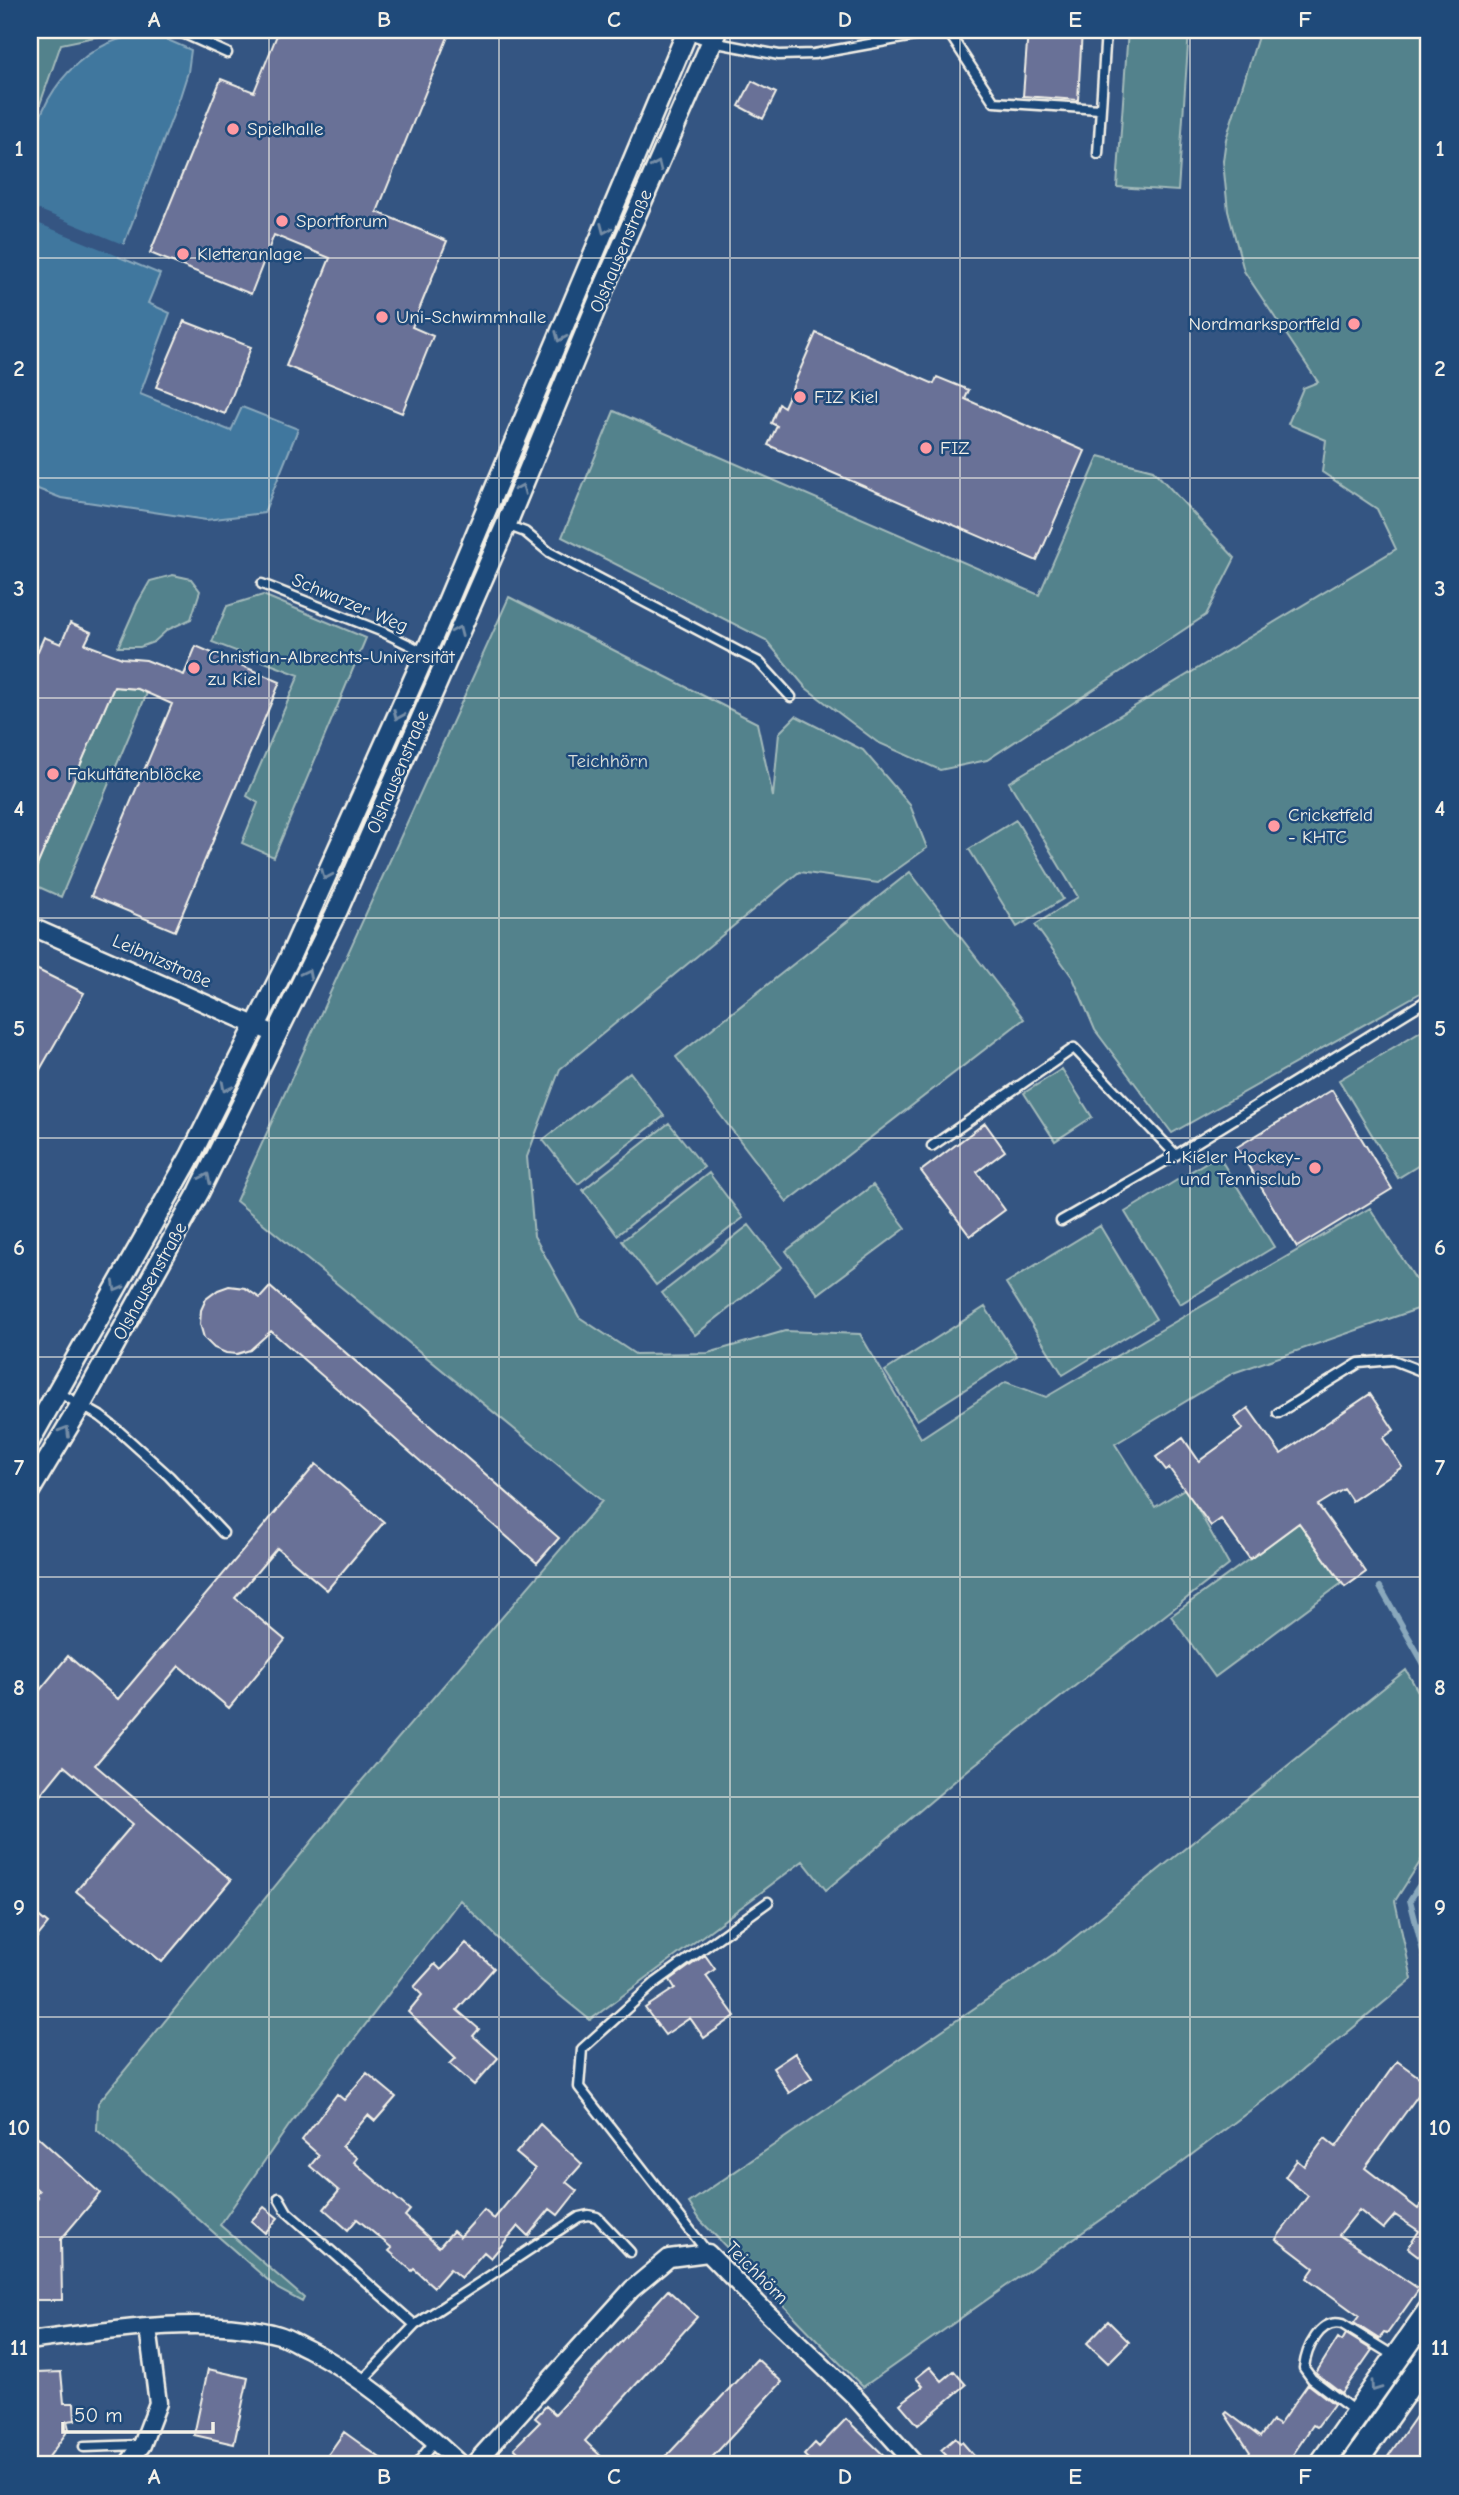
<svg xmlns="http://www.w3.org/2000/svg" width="1459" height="2495" font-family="'Comic Neue',sans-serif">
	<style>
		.green { fill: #52828c; stroke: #a3baba; stroke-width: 2 }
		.water { fill: #41779e; stroke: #89a8bc; stroke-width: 2 }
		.pier { fill: #345582 }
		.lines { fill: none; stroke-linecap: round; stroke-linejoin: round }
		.stream { stroke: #89a8bc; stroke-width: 6 }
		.building { fill: #697197; stroke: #f4f1e8; stroke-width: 2 }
		.service-casing { stroke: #f4f1e8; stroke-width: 13 }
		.minor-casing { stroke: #f4f1e8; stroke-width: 21 }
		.tertiary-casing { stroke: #f4f1e8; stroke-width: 24 }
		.secondary-casing { stroke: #f4f1e8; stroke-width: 28 }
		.service { stroke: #1f4a7a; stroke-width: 8 }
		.minor { stroke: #1f4a7a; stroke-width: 16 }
		.tertiary { stroke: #1f4a7a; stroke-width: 19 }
		.secondary { stroke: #1f4a7a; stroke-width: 23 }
		.oneway { stroke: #748da6 }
		.grid { fill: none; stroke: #f4f1e8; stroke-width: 2; stroke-opacity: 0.55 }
		.poi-dot { fill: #ff9aa2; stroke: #1f4a7a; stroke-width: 2.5 }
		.labels { text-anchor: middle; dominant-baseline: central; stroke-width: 5; stroke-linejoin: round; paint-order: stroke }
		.poi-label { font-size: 19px; fill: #f4f1e8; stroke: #1f4a7a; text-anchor: start }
		.street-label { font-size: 19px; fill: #f4f1e8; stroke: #1f4a7a }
		.park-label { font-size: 19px; fill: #dce0da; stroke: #1f4a7a }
		.neatline { fill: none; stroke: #f4f1e8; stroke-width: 2.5 }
		.grid-label { font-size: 23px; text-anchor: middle; font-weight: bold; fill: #f4f1e8 }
	</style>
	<rect width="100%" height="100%" fill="#345582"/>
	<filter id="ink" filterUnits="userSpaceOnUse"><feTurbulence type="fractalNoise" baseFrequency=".0143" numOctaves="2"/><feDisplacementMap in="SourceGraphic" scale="14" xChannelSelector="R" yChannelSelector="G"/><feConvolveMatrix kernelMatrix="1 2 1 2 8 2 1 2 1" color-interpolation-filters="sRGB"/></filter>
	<g filter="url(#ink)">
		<path class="green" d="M30,30h98l-67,14 -31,89z
			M1128,30h61l-11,161 -61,-4z
			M1260,30h169v958l-257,145 -77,-103 -22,-52 -38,-53 43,-28 -69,-115 387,-233 -19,-40 -55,-37 4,-32 -38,-16 15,-36 15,-6 -74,-111 -16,-60 -5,-50 3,-22z
			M581,301l7,2 -70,164 -6,-2z
			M614,411l425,184 60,-139 54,14 82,88 -29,57 -219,145 -47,10 -63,-28 -71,-54 -40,-48 -204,-103z
			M173,575l18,4 9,12 -9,28 -24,11 -13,12 -14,5h-22l19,-43 13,-23z
			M263,595l103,43 -92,219 -32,-14 16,-40 -11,-7 52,-121 -87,-33 15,-36z
			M509,597l248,126 16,74 6,-64 17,-17 67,34 47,55 17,43 -49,35 -79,-11 -239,197 -33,88 7,79 45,81 56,37 73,-1 77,-22 75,3 61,104 85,-56 40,15 324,-189 59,92v5l-196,68 -118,71 40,63 31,-19 43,77 -260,204 -143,121 -23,-29 -213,159 -53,-43 -77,-77 -170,224 -70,101 84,73 -2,4 -24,-13 -181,-159 1,-27 254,-311 250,-291 -366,-300z
			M114,687l24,2 9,4 -86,204 -31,-14v-2z
			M1016,820l47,79 -46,28 -48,-78z
			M910,872l114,147 -237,183 -111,-145z
			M1429,1026v133l-31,19 -59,-98z
			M1062,1069l30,48 -37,24 -31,-48z
			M630,1072l34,44 -86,68 -35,-44z
			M669,1123l35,44 -87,68 -34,-45z
			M1218,1155l56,92 -94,57 -55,-92z
			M709,1173l34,45 -87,67 -34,-44z
			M873,1185l33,43 -88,66 -32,-43z
			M749,1225l33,42 -87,68 -33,-42z
			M1100,1226l56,93 -93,56 -57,-92z
			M985,1307l32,49 -100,64 -32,-49z
			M1299,1523l43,60 -127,94 -44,-61z
			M1406,1670l23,41v137l-34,53 17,78 -128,106 -106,80 -315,222 -162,-166 -12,-18 369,-252z"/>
		<path class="water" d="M154,34l37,16 -3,22 -8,25 -61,160 41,17 -12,29 22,10 -30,81 91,37 11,-24 56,22 -34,84 -58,7 -145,-22 -31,-12v-328c8,-66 54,-123 124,-124z"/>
		<path class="pier" d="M30,206l97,40 -4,12 -93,-38z"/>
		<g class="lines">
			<path class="stream" d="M1380,1587l49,86
				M1429,1871l-19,29 19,75"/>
		</g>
		<path class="building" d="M279,30h159l11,4 -72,178 70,29 -35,86 21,9 -31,77 -116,-47 44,-108 -56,-23 -23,59 -101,-41 71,-174 33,13z
			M1028,30h54l-4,70 -55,-4z
			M752,81l24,12 -13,26 -24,-13z
			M184,321l67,26 -26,67 -69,-27z
			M816,333l118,51 3,-7 32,13 -4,9 120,52 -48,110 -269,-116 9,-19 -6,-3 8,-19 5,3z
			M70,623l21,9 -6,12 37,14 24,2 38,15 12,-29 84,36 -105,249 -84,-35 81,-192 -34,-15 -24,-2 -84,195v-213l14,-32 17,7z
			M30,966l54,27 -54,94z
			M1332,1090l60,99 -95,58 -60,-100z
			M985,1123l20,28 -28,21 28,38 -35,26 -49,-65z
			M229,1286l16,2 15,10 10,-11 289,251 -22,25 -266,-232 -21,19 -13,4 -11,-1 -12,-5 -10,-10 -4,-14 1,-14 5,-11 12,-9z
			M1370,1394l24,36 -11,8 19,29 -50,34 -8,-12 -26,16 48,67 -21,15 -46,-64 -49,36 -29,-40 -10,7 -42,-58 -3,2 -10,-13 27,-19 16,23 44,-32 -8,-11 13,-10 33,46z
			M316,1464l68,58 -57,68 -50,-42 -42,50 50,42 -56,68 -50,-42 -84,99 136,115 -69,82 -86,-71 57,-67 -69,-58 -25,31 -9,-8v-87l38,-46 50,43z
			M30,1909l18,15 -18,22z
			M466,1943l28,25 -37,42 22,19 -6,7 25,22 -24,27 -24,-21 6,-6 -48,-46 14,-17 -8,-8 21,-23 6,6z
			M705,1955l10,14 -9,7 29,40 -31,22 -14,-20 -25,17 -20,-27 30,-20 -5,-8z
			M795,2053l17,25 -23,15 -16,-25z
			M1397,2061l30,22 -62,85 53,41 11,-16v71l-21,-16 11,-17 -24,-16 -12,14 -24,-19 -20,25 80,54 -32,45 -3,-1 -5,6 -25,-16 5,-7 -52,-38 7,-10 -38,-29 32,-43 -23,-19 12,-17 7,6 21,-28 11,9z
			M367,2073l29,24 -21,24 -7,-6 -26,31 15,12 -3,4 56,48 -5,6 34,31 14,-16 7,6 24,-27 10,9 41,-50 -19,-16 24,-29 42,40 -16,18 11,9 -19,24 -8,-6 -22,27 -10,-10 -27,32 -7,-6 -23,26 -11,-9 -16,18 -20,-18 -2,2 -23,-20 3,-3 -35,-29 -9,11 -24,-21 15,-18 -29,-25 9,-11 -17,-15 35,-46 7,6z
			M30,2130l70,63 -39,46 1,61h-32v-93l8,-9 -3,-3 4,-4 -9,-8z
			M264,2207l14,11 -13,15 -14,-12z
			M668,2290l29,27 -112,124 25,24h-79l-17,-17 26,-26 -5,-4 11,-12 9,8z
			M1108,2321l21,21 -21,21 -21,-20z
			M1346,2334l26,16 -30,43 -26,-20 22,-35 4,3z
			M757,2359l25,23 -13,14 -64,69h-47z
			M930,2367l12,14 12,-10 12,14 -48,40 -18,-21 23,-18 -7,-8z
			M208,2369l40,9 -14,66 -40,-9z
			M61,2372l3,31h10l1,17 -8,1 2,8 -26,36h-13v-86h7v-6z
			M1308,2384l26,20 -17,23 -4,-2 -27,40h-45l9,-13 -25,-38 2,-2 33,25 12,-16 7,4z
			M1429,2398v67h-47l26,-37z
			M846,2419l48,46h-80l-10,-10 11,-12 4,4z
			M344,2432l46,33h-69z
			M955,2438l5,5 2,-1 20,23h-48l12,-10 -5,-5z"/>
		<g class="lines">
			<g class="service-casing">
				<path id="service" d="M176,30l51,23
					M947,30l47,72 106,7
					M689,34l23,8 67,13 35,-1 133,-24
					M1098,154l8,-124
					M506,525l19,7 24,20 210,110 32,35
					M262,584l121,48 43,21
					M932,1146l142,-98 102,107 253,-156
					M1061,1221l115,-66
					M58,1392l42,24 19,15 50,45 54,57
					M1278,1413l81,-50 34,-3 36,14
					M279,2198l8,14 128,113
					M708,2253l-129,-166 3,-38 73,-66 113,-81
					M362,2381l53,-56 164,-108 9,-2 9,2 33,35
					M1357,2413l-45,-34 -8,-11c2,-19 16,-50 38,-44l52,32
					M84,2447l58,-2
					M416,2465l19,-24"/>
			</g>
			<g class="minor-casing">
				<path id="minor" d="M30,926l247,109
					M30,2341c74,-10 177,-27 249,-6 10,3 20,10 29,14 57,29 106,73 153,116
					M127,2465l15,-20 16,-42 -10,-75
					M473,2465l159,-176 37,-31 39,-5 60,61 86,82 62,69"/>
			</g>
			<g class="tertiary-casing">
				<path id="tertiary" d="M30,1440l160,-283 99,-198 145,-325 254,-604
					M30,1490l51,-85 118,-213 139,-283 168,-384 100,-242 111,-253"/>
			</g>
			<g class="secondary-casing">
				<path id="secondary" d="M1321,2465l108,-153
					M1353,2465l76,-109"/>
			</g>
			<use href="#service" class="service"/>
			<use href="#minor" class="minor"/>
			<use href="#tertiary" class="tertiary"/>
			<use href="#secondary" class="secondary"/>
		</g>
		<defs><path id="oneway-chevron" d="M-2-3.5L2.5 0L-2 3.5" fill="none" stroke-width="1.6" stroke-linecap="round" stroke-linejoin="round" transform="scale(1.75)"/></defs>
		<g class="oneway">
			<use href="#oneway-chevron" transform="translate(657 166) rotate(-66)"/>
			<use href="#oneway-chevron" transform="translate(605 229) rotate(113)"/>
			<use href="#oneway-chevron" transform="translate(560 337) rotate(113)"/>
			<use href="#oneway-chevron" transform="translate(521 489) rotate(-67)"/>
			<use href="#oneway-chevron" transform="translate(458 631) rotate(-67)"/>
			<use href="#oneway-chevron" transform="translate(398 715) rotate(114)"/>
			<use href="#oneway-chevron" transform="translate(326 875) rotate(114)"/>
			<use href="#oneway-chevron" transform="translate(307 974) rotate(-63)"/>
			<use href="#oneway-chevron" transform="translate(226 1087) rotate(117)"/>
			<use href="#oneway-chevron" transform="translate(206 1178) rotate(-64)"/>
			<use href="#oneway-chevron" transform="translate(117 1287) rotate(119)"/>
			<use href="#oneway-chevron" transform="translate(65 1431) rotate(-59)"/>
			<use href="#oneway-chevron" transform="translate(1375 2387) rotate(125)"/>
		</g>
	</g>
	<path class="grid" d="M269,30v2435M499,30v2435M730,30v2435M960,30v2435M1190,30v2435M30,258h1399M30,478h1399M30,698h1399M30,918h1399M30,1138h1399M30,1357h1399M30,1577h1399M30,1797h1399M30,2017h1399M30,2237h1399"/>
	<g class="poi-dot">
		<circle cx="233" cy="129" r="7"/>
		<circle cx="282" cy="221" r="7"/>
		<circle cx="183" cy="254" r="7"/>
		<circle cx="382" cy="317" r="7"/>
		<circle cx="1354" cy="324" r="7"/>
		<circle cx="800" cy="397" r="7"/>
		<circle cx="926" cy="448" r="7"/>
		<circle cx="194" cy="668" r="7"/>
		<circle cx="53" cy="774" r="7"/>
		<circle cx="1274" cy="826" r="7"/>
		<circle cx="1315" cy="1168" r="7"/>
	</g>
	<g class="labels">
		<g class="poi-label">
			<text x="247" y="129">Spielhalle</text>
			<text x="296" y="221">Sportforum</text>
			<text x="197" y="254">Kletteranlage</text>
			<text x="396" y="317">Uni-Schwimmhalle</text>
			<text x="1340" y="324" text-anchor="end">Nordmarksportfeld</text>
			<text x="814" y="397">FIZ Kiel</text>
			<text x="940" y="448">FIZ</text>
			<text x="208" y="657">Christian-Albrechts-Universität<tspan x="208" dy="22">zu Kiel</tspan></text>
			<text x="67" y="774">Fakultätenblöcke</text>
			<text x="1288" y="815">Cricketfeld<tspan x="1288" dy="22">- KHTC</tspan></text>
			<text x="1301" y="1157" text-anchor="end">1. Kieler Hockey-<tspan x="1301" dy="22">und Tennisclub</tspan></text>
		</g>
		<g class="street-label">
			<text transform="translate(621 251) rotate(-67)">Olshausenstraße</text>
			<text transform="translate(350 603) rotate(23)">Schwarzer Weg</text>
			<text transform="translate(398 772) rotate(-67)">Olshausenstraße</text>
			<text transform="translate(162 961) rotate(24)">Leibnizstraße</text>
			<text transform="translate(150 1281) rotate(-61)">Olshausenstraße</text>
			<text transform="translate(757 2273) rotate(45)">Teichhörn</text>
		</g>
		<g class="park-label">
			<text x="608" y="761">Teichhörn</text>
		</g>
	</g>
	<rect width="1459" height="2495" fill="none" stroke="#1f4a7a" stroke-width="77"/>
	<path d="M63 2422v10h150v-10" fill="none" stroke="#f4f1e8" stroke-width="3.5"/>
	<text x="74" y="2422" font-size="21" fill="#f4f1e8" stroke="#1f4a7a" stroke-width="5" paint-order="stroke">50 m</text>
	<rect x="38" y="38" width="1382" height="2418" class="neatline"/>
	<g class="grid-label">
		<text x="154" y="27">A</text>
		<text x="384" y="27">B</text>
		<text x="614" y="27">C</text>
		<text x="845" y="27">D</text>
		<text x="1075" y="27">E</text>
		<text x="1305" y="27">F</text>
		<text x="19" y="156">1</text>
		<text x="1440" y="156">1</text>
		<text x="19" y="376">2</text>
		<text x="1440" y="376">2</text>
		<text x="19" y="596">3</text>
		<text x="1440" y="596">3</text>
		<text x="19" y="816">4</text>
		<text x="1440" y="816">4</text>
		<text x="19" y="1036">5</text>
		<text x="1440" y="1036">5</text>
		<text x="19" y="1255">6</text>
		<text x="1440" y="1255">6</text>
		<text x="19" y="1475">7</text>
		<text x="1440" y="1475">7</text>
		<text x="19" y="1695">8</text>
		<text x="1440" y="1695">8</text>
		<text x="19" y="1915">9</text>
		<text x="1440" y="1915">9</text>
		<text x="19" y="2135">10</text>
		<text x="1440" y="2135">10</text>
		<text x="19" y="2355">11</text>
		<text x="1440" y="2355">11</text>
		<text x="154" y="2484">A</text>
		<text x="384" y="2484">B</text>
		<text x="614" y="2484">C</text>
		<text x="845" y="2484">D</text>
		<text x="1075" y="2484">E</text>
		<text x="1305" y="2484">F</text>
	</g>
</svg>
